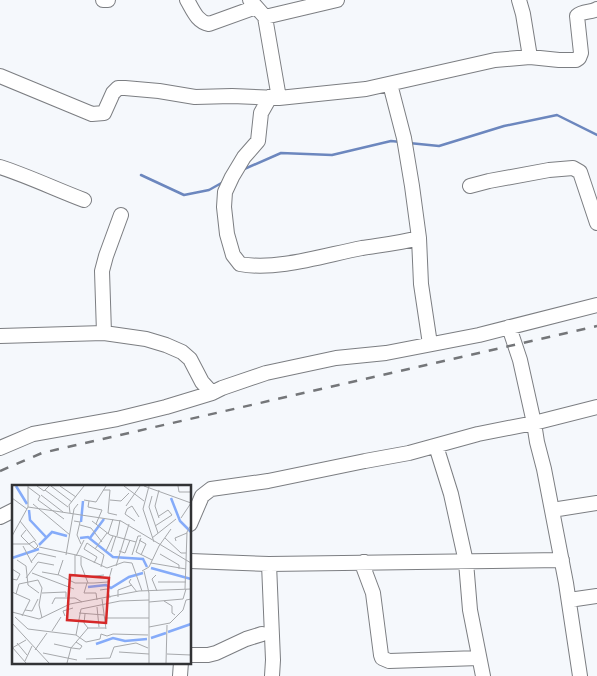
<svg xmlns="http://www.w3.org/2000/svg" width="597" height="676" font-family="'IBM Plex Sans',sans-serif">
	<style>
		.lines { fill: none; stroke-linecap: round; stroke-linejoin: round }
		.stream { stroke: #6c87be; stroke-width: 2.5 }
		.minor-casing { stroke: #7c7e82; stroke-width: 16 }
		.minor { stroke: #fff; stroke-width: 14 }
		.rail { stroke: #747679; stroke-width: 2.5; stroke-dasharray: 9 9; stroke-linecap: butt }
		.inset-river { fill: none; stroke: #85abf9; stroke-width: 2.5 }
		.inset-road { fill: none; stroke: #a7a9ac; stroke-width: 1 }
		.view { fill: #d62828; fill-opacity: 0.15; stroke: #d62828; stroke-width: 2.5 }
		.inset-edge { fill: none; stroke: #323335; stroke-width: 2.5 }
	</style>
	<rect width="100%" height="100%" fill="#f5f8fc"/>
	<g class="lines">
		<path class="stream" d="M409,143l30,3 65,-20 53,-11 40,20
			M242,170l39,-17 51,2 59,-14 10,1
			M141,175l43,20 25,-5 16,-9"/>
		<g class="minor-casing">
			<path id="minor" d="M103,0h5
				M187,0c6,10 10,22 22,24l47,-17
				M250,0l15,17 14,81
				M519,0l4,14 7,43
				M265,17l72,-17
				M0,76l92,38 12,-1 9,-20 5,-5h7l34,3 36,6 37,-1 47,2 87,-9 129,-29 35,-3 29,3h17l3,-2 2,-5 -4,-37c6,-6 14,-3 20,-7
				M390,84l14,54 8,48 7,52
				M270,97l-9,16 -3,28 -14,16 -12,20 -7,15 -1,15 3,27 6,21 7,9c37,7 85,-9 122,-16 19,-3 38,-5 57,-10l2,46 9,60
				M0,167c28,9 55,22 84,33
				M470,186l19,-5 60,-11 24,-2 7,4 17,51
				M509,327l11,33 14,63 3,19 7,27 22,114 14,93
				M104,333l-2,-62 4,-15 15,-41
				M0,336l104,-3 42,6 20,6 16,7 8,7 12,23 10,11
				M436,446l15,48 15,68 4,48 13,66
				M0,448l33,-14 84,-15 49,-12 46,-14 10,-5 44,-15 70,-15 50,-5 93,-18 118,-30
				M552,510l45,-7
				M0,517l14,-7
				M190,524l12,-28 9,-7 57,-8 97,-20 44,-8 69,-19 56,-11 63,-16
				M190,561l79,3 293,-4
				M364,562v7l9,24 8,62 1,3 7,3 90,-3
				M269,564l4,96 -1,16
				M569,600l28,-4
				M190,655h18l8,-2 30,-14 16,-5
				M180,676l1,-14"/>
		</g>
		<use href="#minor" class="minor"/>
		<path class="rail" d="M0,471l42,-18 56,-13 499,-114"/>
	</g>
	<g transform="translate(12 485)">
		<rect width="179" height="179" fill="#f5f8fc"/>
		<path class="inset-river" d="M4,1l11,18M159,13l9,23 11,11M17,25l1,10 16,17M69,37l2,-21M68,53l8,-1 25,20 30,2 4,8M78,53l14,-19M27,60l13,-13 15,4M0,73l27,-9M139,83l40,11M76,102l18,-2 5,3 18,-11 14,-4M156,147l23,-8M139,153l15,-5M84,159l17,-6 12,3 22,-2"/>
		<path class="inset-road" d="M25,1l7,5 5,-5M39,1l21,16M48,1l16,11M112,1l20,15M132,1l47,17M137,1l-6,23 11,33M166,1l1,6h12M16,2l12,9 -2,4 26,19M33,5l23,17M91,5h7l-2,23 9,2M147,5l-4,16 4,12M29,10l22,17M140,11l-3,11 9,26M0,13l15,11M72,15l12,2 10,-16M98,15l11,1 8,-8M77,16l-1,6 14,3 -6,14M21,19l37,31M114,21l14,-20M16,22l93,14 70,42M58,28l-1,-8 15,-19M169,33l10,-15M8,36l16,20M62,36l6,1 -3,13 4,9M80,36l18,14 26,7M123,36l-10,-7 2,-5 5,-3 7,11M68,40l11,3 11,14M143,41l17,-11 -4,-5 -9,6M96,49l5,-15M0,51l16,-29v-21M105,51l3,-16M129,53l-5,14 16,8M140,53l24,-19M153,53l16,15h5M127,55l7,4 -5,11M164,56l-1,-3 12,-5M0,59h17l6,5 3,-3 -4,-5 -5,3 -8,-8 5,-6M11,61l9,17M27,62l42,9 26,12 17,-6 8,1 10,28M83,64l12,-16M94,66l7,-15M107,66l6,2 5,-13M99,67l5,-16M148,69l19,11v4M54,70l8,-46 4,-5M63,70v20l12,2M120,70l6,-19h3M64,71l8,-16M69,72v8l7,18M5,75l9,6 2,19 11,8M19,77l7,-9 18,4M82,78l3,-6 -13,-8 3,-6 17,12 -3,12M139,78l35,6M104,81l13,-42M0,84l8,5 -3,6 -5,-1M130,86l7,-4 10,-21 12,-17M132,86l5,22v70M30,87l17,3 16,8h19l14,-1 4,-14M20,88l42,16M46,90l5,-15M144,90l-4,4 5,12M75,92l17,-2M14,93l12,-16 16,3M119,94l-2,3 8,10M26,95l4,8 -3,17 3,13M146,97h28M75,98l-3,10h12l1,7M173,104l2,-57 4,-7M88,105l7,-1 3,9M0,107l18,8 -8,16M30,108l24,-1v5M4,109l3,-10 19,-4M106,112v-7l14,-5M90,114l4,30M152,116l8,5v7l3,2M137,117l34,-3 3,-10M40,119l3,-6h20l7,4M85,122l2,20M13,125l7,1 6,-12M0,127l27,7 31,-15 69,-13 52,-2M67,128l25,2M73,129l-1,9 4,5M53,131l-2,-5 10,-3M3,132l13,12 48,6 10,7 14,-3 1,-5 6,2 6,-2 35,1M93,133h44M0,138l37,40M137,142l21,-4 13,-13 3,-10 5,-1M40,146l9,-14M64,150l5,-26 39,-8 29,-1M5,158l10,12M42,159l18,4M0,162l14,16M102,162l22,-4 12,5M0,163l14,-8M60,163l8,1 2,-3 -6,-4M23,165l12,-17M107,167l30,2M31,168l34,7M155,169l24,1M74,174l24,-1 4,-11M13,176l7,-15M55,178l4,-15 17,-20h18M154,178l1,-38"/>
		<path class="view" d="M58,90l39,3 -3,45 -39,-3z"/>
		<rect width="179" height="179" class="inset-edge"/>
	</g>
</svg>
